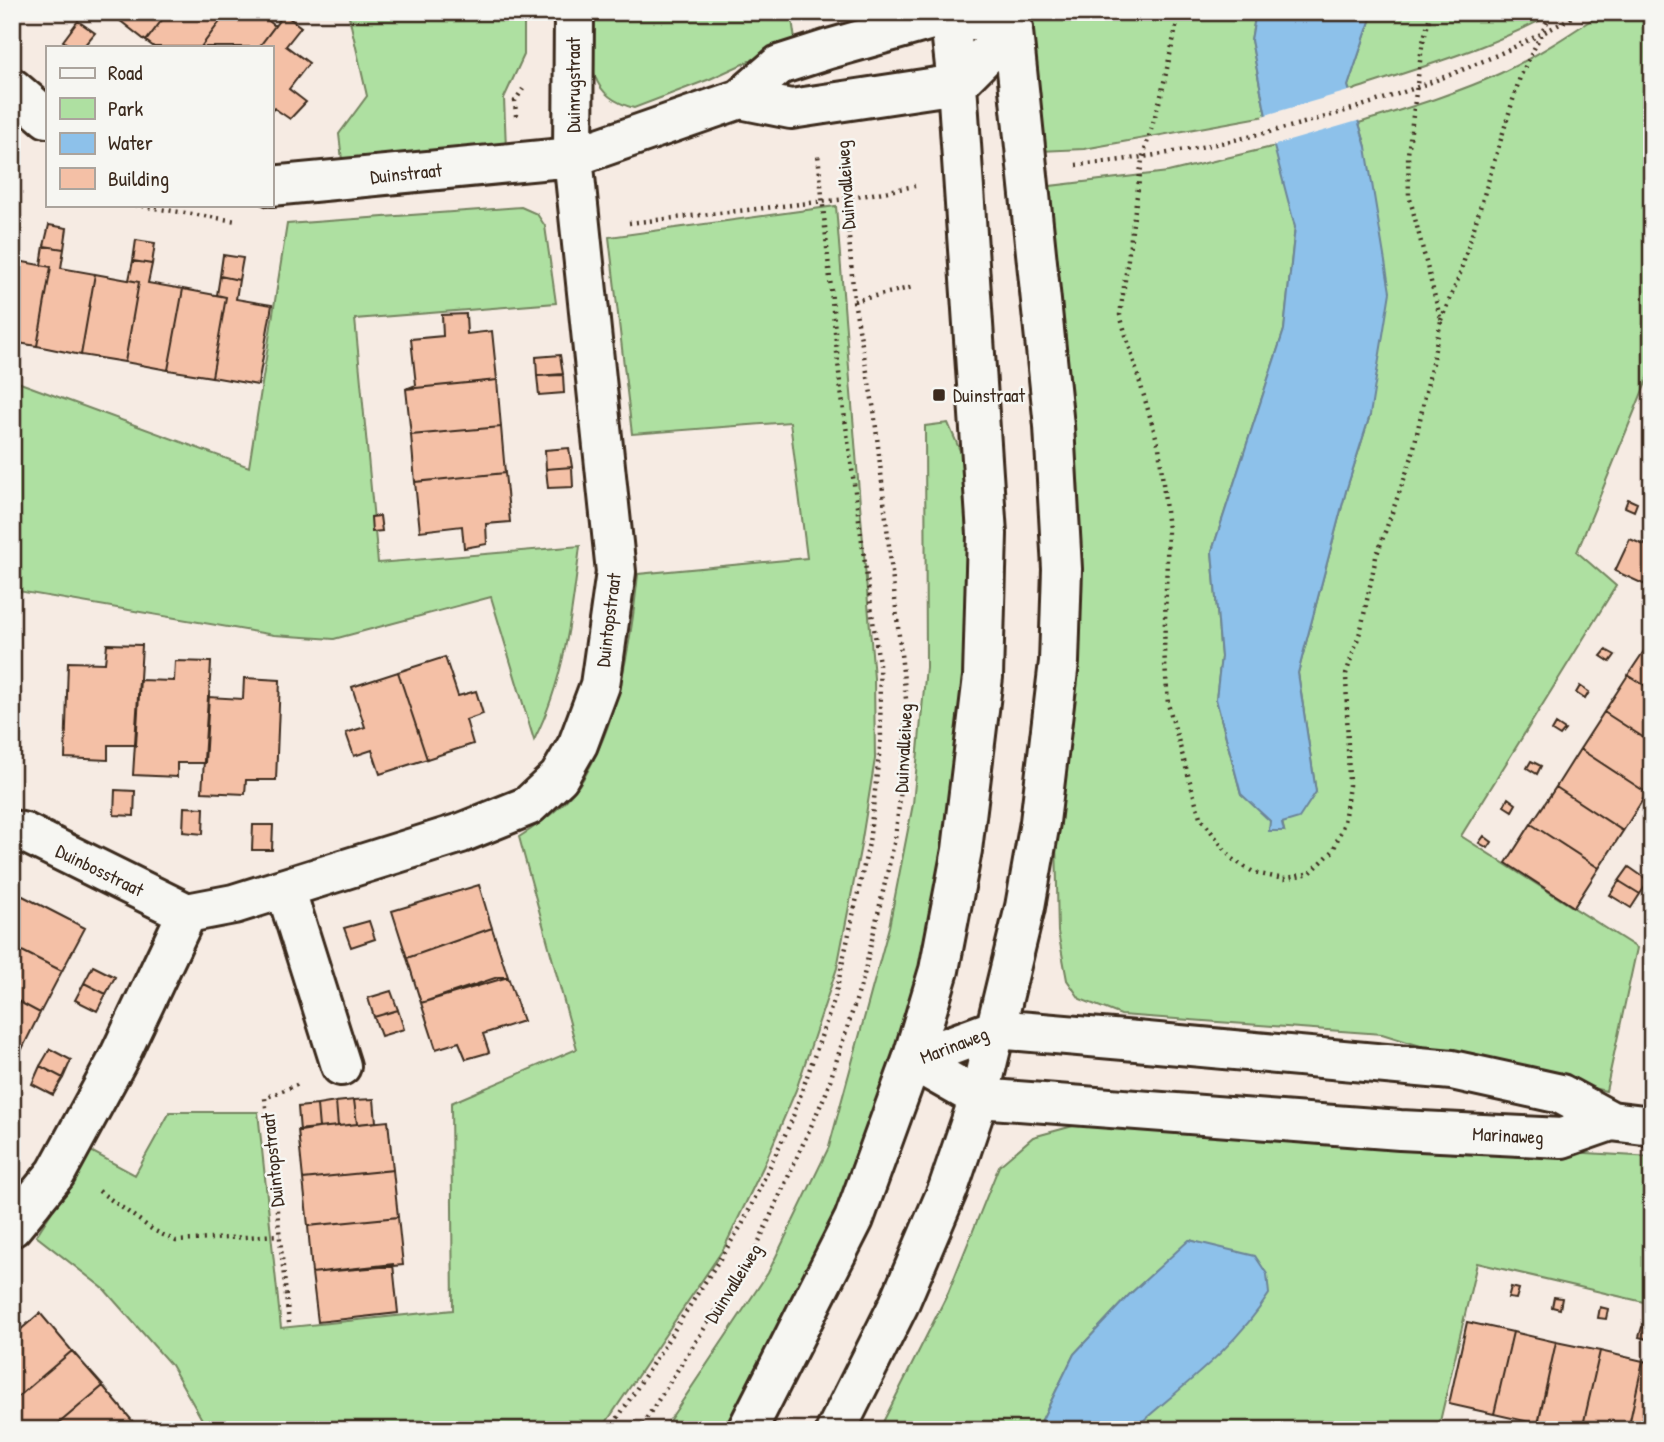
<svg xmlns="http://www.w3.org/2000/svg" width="1664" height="1442" font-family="'Patrick Hand',sans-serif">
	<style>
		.green { fill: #aee0a1; stroke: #748560; stroke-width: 2 }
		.water { fill: #8dc1ea; stroke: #6c8598; stroke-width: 2 }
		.pier { fill: #f6ebe3 }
		.building { fill: #f4c0a6; stroke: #3b2a1e; stroke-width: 2 }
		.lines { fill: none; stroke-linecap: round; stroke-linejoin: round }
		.minor-casing { stroke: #3b2a1e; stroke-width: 44 }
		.tertiary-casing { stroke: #3b2a1e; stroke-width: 44 }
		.path { stroke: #3b2a1e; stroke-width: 4.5; stroke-dasharray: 2 5; stroke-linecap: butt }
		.minor { stroke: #f6f6f2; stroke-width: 38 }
		.tertiary { stroke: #f6f6f2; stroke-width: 38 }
		.poi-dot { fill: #3b2a1e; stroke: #f6f6f2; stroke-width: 2.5 }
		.labels { text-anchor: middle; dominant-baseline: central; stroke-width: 5; stroke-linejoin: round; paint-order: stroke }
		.street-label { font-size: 19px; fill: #3b2a1e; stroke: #f6f6f2 }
		.poi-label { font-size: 19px; fill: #3b2a1e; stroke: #f6f6f2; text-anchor: start }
	</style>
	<rect width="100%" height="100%" fill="#f6ebe3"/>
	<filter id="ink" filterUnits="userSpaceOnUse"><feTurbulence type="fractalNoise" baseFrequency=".0143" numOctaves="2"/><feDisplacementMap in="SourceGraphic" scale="14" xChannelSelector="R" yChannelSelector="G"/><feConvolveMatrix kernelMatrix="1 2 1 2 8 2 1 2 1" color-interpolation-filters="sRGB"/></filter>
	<g filter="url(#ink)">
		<path class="green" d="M348,12h176v43l-20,43 2,50 -164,12 -3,-26 28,-38z
			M594,12h197l4,28 -85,39 -76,29c-52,-14 -42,-52 -40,-96z
			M1023,12h233l-5,28 15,76 -182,33 -44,2z
			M1373,12h183c-65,36 -136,55 -206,79l-2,-5z
			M1603,12h49v356l-75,184 39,34 -155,250 176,112 -31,143 -137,-30 -87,-27 -261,-19 -41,-16 -13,-19 -9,-48 -16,-745 126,-15 108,-26 19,80 -11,104 -72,221 9,106 -5,43 25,94 43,36 -2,-8 34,-30 -18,-119 48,-182 24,-76 -4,-268 -7,-24c48,-15 96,-29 142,-50 36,-17 69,-39 102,-61z
			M836,206l38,472 1,81 -14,86 -24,123 -41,122 -32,75 -40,83 -123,182h-393l-37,-65 -67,-76 -68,-53 55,-85 44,24 35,-63h88l23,216 172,-18 -2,-207 126,-54 -58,-212c25,-16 51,-35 66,-61 35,-61 46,-134 53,-202l169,-16 -17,-136 -158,12 -23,-197z
			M521,207l16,7 8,12 11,77 -201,16 23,244 202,-17c-8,67 -15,133 -46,194l-43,-143 -157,42 -60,-4 -262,-45v-210l237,87 38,-243z
			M948,423l21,48 7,143 -38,278 -44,174 -62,172 -103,192h-66l105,-157 61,-126 60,-220 24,-123 13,-137 -1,-241z
			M1084,1123l568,34v147l-175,-41 -39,167h-299l75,-182 -24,-8 -61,55 -55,59 -37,76h-158l69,-137 51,-127 34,-29z"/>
		<path class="water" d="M1256,12h117l-25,74 18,61 24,145 -20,123 -24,76 -48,182 18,119 -17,26 -17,5 2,8h-15l1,-10 -29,-27 -25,-95 5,-42 -9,-106 72,-221 11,-103 -29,-111 -15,-76z
			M1189,1240l66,16 12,18 2,20c-33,52 -80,87 -126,127l-4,9h-102l37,-76 55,-59z"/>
		<path class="pier" d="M1352,90l9,30 -89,26 -10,-30z"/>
		<path class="building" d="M109,12h59l-22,29z
			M168,12h59l-26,35h-47l-8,-6z
			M227,12h31l17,14 -16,21h-58z
			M284,14l17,13 -15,19 23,17 -20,26 17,13 -16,17 -16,-11 -3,4v-65h-12z
			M78,21l17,12 -12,14h-11l-9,-6z
			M49,225l18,3 -3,21 -20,-3z
			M136,240l19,3 -3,21 -19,-3z
			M44,246l20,3 -3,19 34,6 -14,81 -44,-9 14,-79 -10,-2z
			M223,255l20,3 -4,22 -19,-4z
			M12,260l39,7 -14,79 -25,-4z
			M133,261l19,3 -4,19 35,6 -15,81 -43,-8 14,-80 -10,-2z
			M95,274l44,8 -14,80 -44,-7z
			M220,276l19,4 -3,19 36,6 -14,80 -46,-8 14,-80 -9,-2z
			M183,289l43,8 -14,80 -44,-7z
			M466,314l1,20 25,-3 5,49 -91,9 10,-4 -5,-46 32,-3 -1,-21z
			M560,355l3,19 -26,2 -1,-19z
			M563,375l1,18 -25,2 -2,-19z
			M497,380l4,47 -90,8 -5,-46z
			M501,427l4,46 -90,9 -4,-47z
			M569,448l3,19 -26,2 -1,-19z
			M572,467l1,20 -25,1 -2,-19z
			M505,473l5,49 -24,2 1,20 -23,4 -2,-22 -42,5 -5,-49z
			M1652,494v16l-7,-3z
			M1628,499l9,4 -3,8 -9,-4z
			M380,516l2,15 -10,1 -1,-15z
			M1652,529v59l-37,-17 15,-32 14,6z
			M1652,639v51l-24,-15z
			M107,644l35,1 -6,100h-28v15l-43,-2 3,-96 37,1z
			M1606,650l9,5 -5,7 -9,-6z
			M12,653l4,1 -4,33z
			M445,657l13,39 18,-5 7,23 -17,6 7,24 -46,15 -29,-87z
			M175,661l36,1 -6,101h-28v14l-44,-2 6,-95 35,1z
			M398,672l29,87 -47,15 -8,-24 -18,6 -8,-23 19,-6 -13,-40z
			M1628,675l24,15v53l-48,-31z
			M244,678l36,2 -4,100h-30l-1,14 -43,-2 6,-95 35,2z
			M1580,686l9,6 -4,7 -9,-6z
			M1604,712l48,31v44l-5,6 -67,-44z
			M1556,724l9,6 -5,6 -8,-5z
			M1580,749l67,44 -24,38 -67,-44z
			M1531,761l10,5 -4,8 -10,-6z
			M1556,787l67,44 -24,37 -68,-44z
			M115,790l20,1 -1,25 -20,-1z
			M1508,798l8,6 -4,7 -8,-5z
			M184,807l20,1 -1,26 -20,-2z
			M1531,824l68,44 -25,39 -68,-44z
			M253,825h20l-1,25h-20z
			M1484,836l8,6 -4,6 -9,-5z
			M1629,867l20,14 -9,13 -21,-13z
			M1619,881l21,13 -9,14 -21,-13z
			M479,885l13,43 -85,30 -15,-47z
			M13,891l72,37 -23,43 -50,-25z
			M369,921l6,18 -24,8 -7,-19z
			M492,928l16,49 -87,26 -14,-45z
			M12,946l50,25 -22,42 -28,-15z
			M93,966l22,11 -9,17 -22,-11z
			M498,977h10l15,44 -40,13 6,18 -2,1 -21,6 -7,-17 -23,7 -15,-46z
			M84,983l22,11 -9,17 -22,-11z
			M391,991l7,19 -24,7 -6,-19z
			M12,998l28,15 -21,42 -7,-4z
			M398,1010l6,19 -23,7 -7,-19z
			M50,1049l21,11 -8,18 -23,-12z
			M12,1051l7,4 -7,12z
			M40,1066l23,12 -10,17 -21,-11z
			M374,1099l2,23 -19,2 -3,-24z
			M354,1100l3,24 -19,2 -2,-24z
			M336,1102l2,24 -19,2 -2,-23z
			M317,1105l2,23 -19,3 -2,-24z
			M388,1121l5,49 -90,9 -5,-49z
			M393,1170l5,47 -90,9 -5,-47z
			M398,1217l5,48 -91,8 -4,-47z
			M393,1264l5,49 -80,9 -6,-49z
			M1511,1287l8,2 -3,10 -8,-1z
			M1554,1297l8,1 -2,11 -8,-2z
			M1600,1307l8,2 -2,10 -8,-1z
			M40,1313l32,38 -60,51v-65z
			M1467,1322l46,10 -19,82 -45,-10z
			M1642,1327l7,1 -2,11 -8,-2z
			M1513,1332l43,10 -18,82 -44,-10z
			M1556,1342l44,9 -18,79 -44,-6z
			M72,1351l31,35 -52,44h-31l-8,-10v-18z
			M1600,1351l43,10 -15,69h-46z
			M1643,1361l9,2v67h-24z
			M103,1386l31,37 -8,7h-75z"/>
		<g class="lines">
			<g class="minor-casing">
				<path id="minor" d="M12,88l35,30
					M12,830l13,3 162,80
					M285,888l56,178
					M12,1227l44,-54 61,-112 70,-148 47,-9 227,-71 67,-27 31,-29 19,-33 22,-59 16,-113 -43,-415 -302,29"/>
			</g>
			<g class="tertiary-casing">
				<path id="tertiary" d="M574,12l-1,145 167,-58 39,-34 50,-16 120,-34 64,13
					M740,99l51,10 166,-25 56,-56
					M912,1060l84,-31 140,12 316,29 109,24 50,27 41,5
					M912,1060l67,38 421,32 162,8 49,-17
					M747,1430l107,-211 58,-159 27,-90 23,-120 21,-173 4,-143 -30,-450 -8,-72
					M836,1430l63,-126 49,-115 31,-91 46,-191 15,-85 19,-160 3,-93 -8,-143 -43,-414"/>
			</g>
			<path class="path" d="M1176,12l1,11 -16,73 -19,64 -22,155 39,132 9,82 -4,121 4,54 32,113 32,42 23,14 29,6 26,-6 23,-22 11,-28 5,-38 -3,-111 15,-45 15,-72 36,-100 29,-136 -32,-126 -1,-41 14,-108 9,-34
				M516,116l-1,-15 8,-12
				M1076,165c160,-14 367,-72 505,-153
				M135,205l101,16
				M629,223l217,-24 69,-13
				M854,301l59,-14
				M1441,320l18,-43 61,-200 32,-65
				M99,1191l54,39 23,11 104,-6
				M289,1323l-24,-225 34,-14
				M610,1430l133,-207 48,-101 44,-125 34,-154 12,-105 -2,-74 -39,-281 -22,-229
				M639,1430l117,-182 70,-155 37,-114 32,-140 9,-75 2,-65 -32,-289 -20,-109 -12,-153"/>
			<use href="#minor" class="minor"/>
			<use href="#tertiary" class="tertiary"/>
		</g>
	</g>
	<rect class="poi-dot" x="932" y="388" width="14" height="14" rx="3.5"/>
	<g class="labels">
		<g class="street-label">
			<text transform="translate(573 85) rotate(-90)">Duinrugstraat</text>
			<text transform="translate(406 173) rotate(-6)">Duinstraat</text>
			<text transform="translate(845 185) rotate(-94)">Duinvalleiweg</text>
			<text transform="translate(608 620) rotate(-83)">Duintopstraat</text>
			<text transform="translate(903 748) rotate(-87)">Duinvalleiweg</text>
			<text transform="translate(100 870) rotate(26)">Duinbosstraat</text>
			<text transform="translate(954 1045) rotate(-21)">Marinaweg</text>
			<text transform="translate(1508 1135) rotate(3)">Marinaweg</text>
			<text transform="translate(272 1160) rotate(-96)">Duintopstraat</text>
			<text transform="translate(733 1283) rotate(-58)">Duinvalleiweg</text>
		</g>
		<g class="poi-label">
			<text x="953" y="395">Duinstraat</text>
		</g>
	</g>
	<rect width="1664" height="1442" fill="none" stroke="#f6f6f2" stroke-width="42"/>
	<rect x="21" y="21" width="1622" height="1400" fill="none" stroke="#3b2a1e" stroke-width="2.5" filter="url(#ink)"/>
	<rect x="46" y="46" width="228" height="161" fill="#f6f6f2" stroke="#aba49d" stroke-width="2"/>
	<rect x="60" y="68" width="35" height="10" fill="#f6f6f2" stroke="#aba49d" stroke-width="2"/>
	<text x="108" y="80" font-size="21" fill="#3b2a1e">Road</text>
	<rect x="60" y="98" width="35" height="21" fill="#aee0a1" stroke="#aba49d" stroke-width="2"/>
	<text x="108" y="116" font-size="21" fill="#3b2a1e">Park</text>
	<rect x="60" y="133" width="35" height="21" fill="#8dc1ea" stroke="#aba49d" stroke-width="2"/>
	<text x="108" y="150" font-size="21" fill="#3b2a1e">Water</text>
	<rect x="60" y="168" width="35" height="21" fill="#f4c0a6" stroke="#aba49d" stroke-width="2"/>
	<text x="108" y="186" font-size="21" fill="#3b2a1e">Building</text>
</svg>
